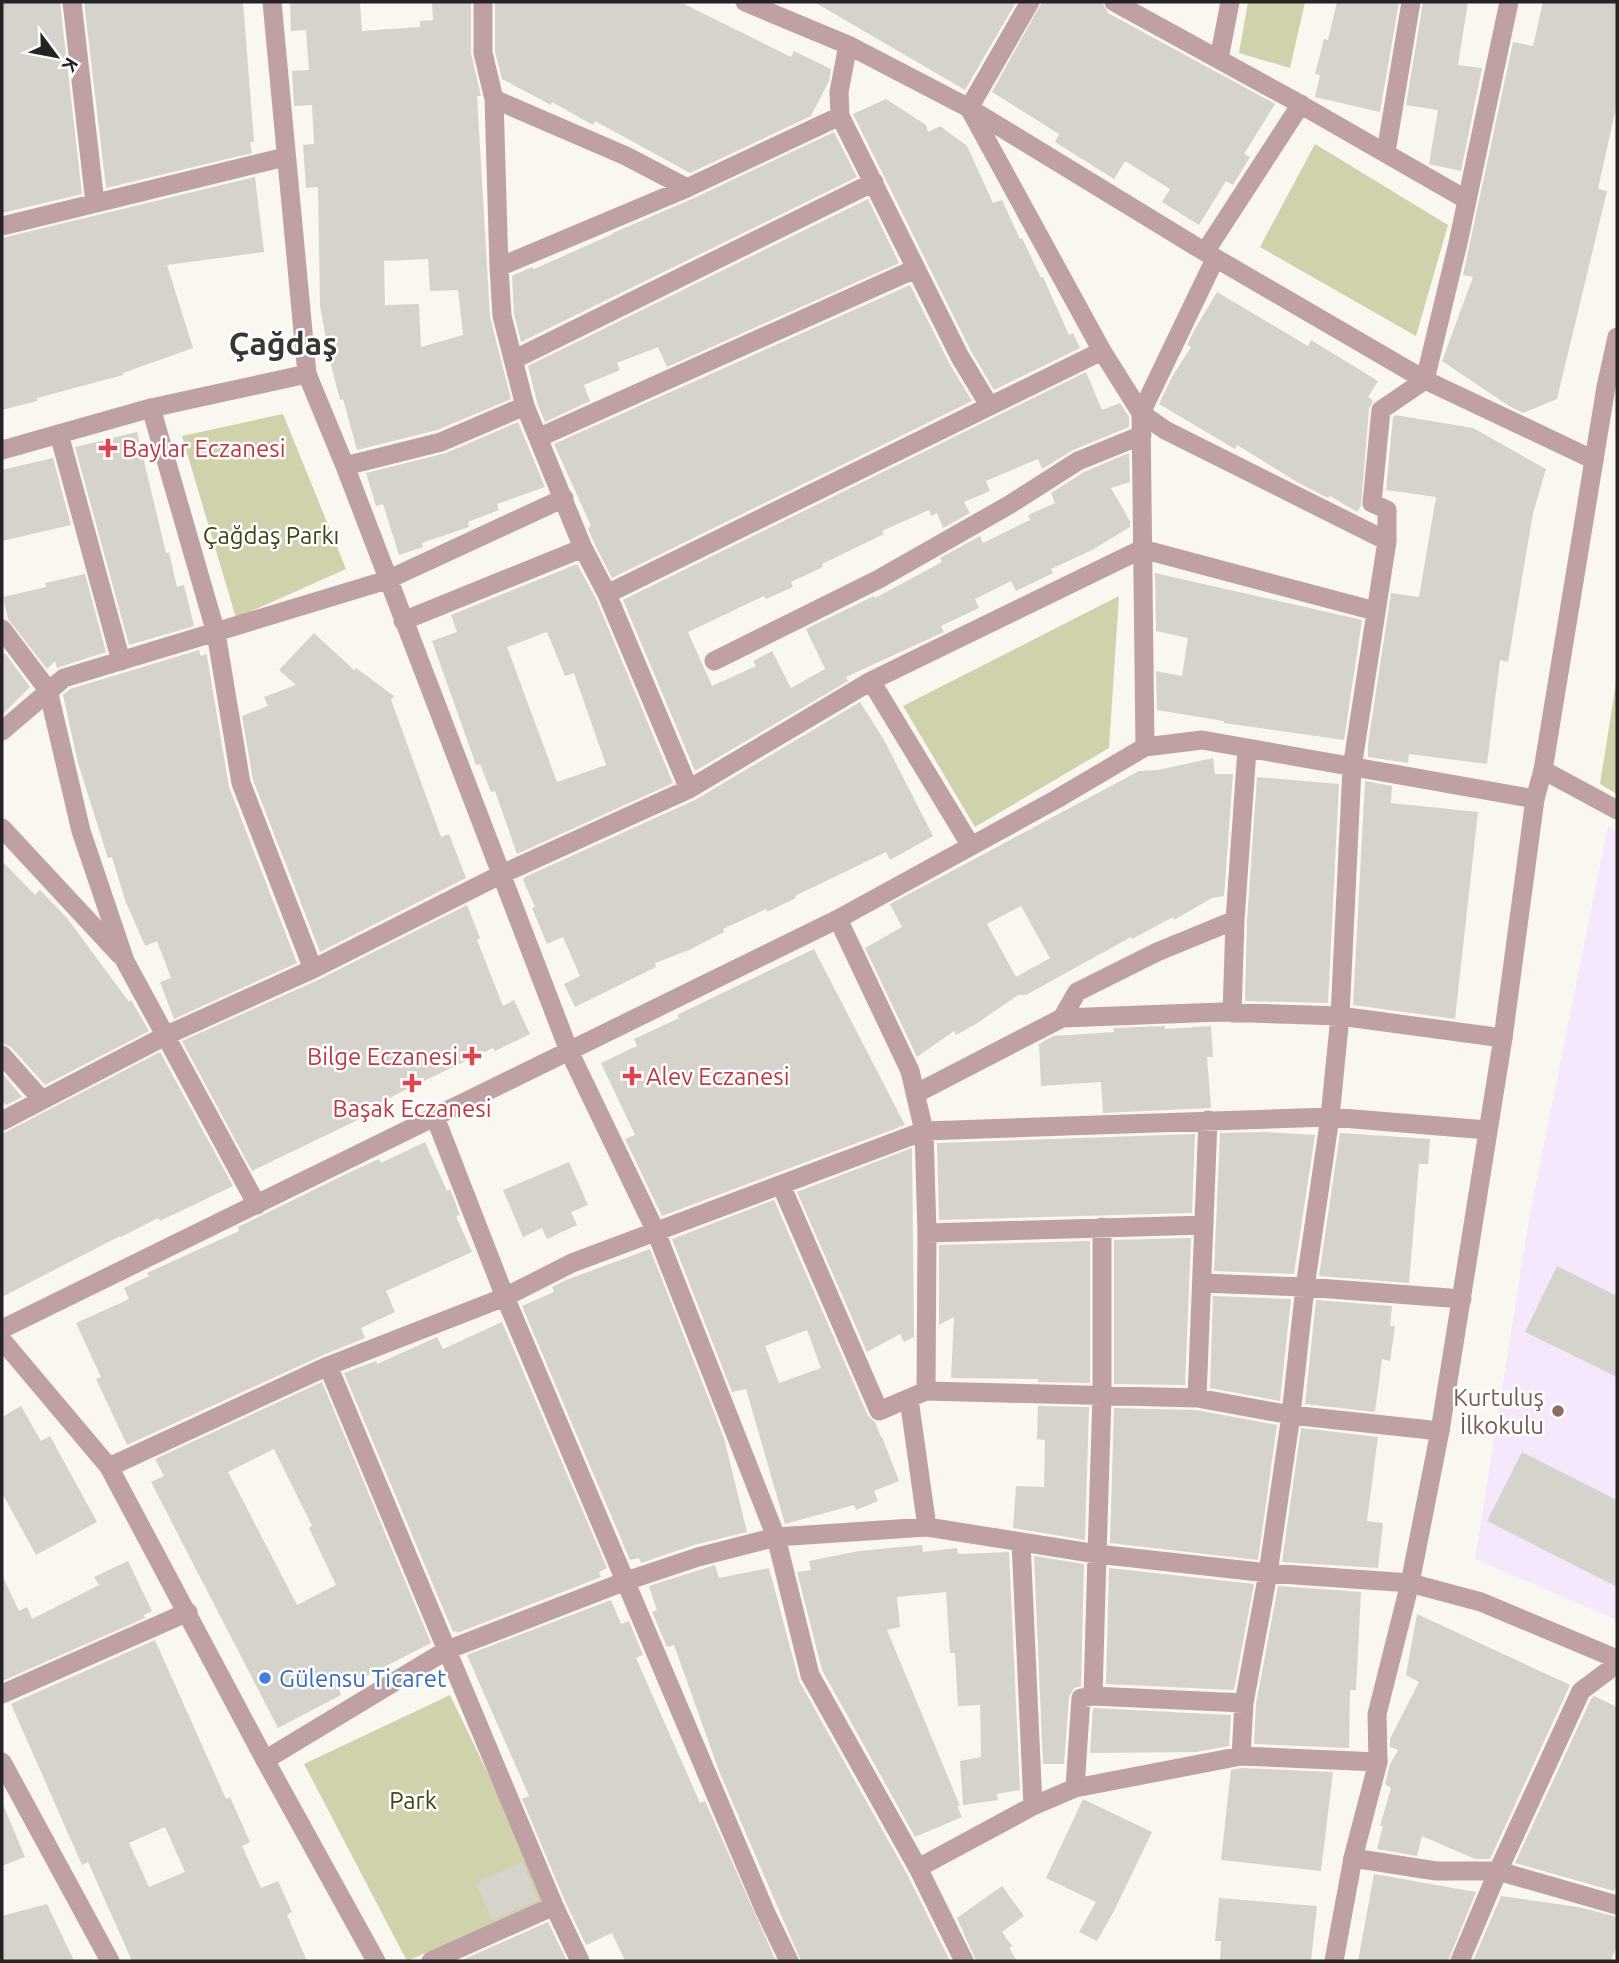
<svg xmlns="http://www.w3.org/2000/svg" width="1619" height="1963" font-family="Ubuntu,sans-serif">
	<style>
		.education { fill: #f5e8fc }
		.green { fill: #d0d2ab }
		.building { fill: #d6d3cd; fill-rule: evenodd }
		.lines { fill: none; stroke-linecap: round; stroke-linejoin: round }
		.minor { stroke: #bfa1a4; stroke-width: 19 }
		.tertiary { stroke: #bfa1a4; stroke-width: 19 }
		.health-dot { fill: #e0444e; stroke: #fff; stroke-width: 2.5 }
		.education-dot { fill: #8d6e63; stroke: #fff; stroke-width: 2.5 }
		.shop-dot { fill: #3f7fe0; stroke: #fff; stroke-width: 2.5 }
		.labels { text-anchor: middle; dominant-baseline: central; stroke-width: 5; stroke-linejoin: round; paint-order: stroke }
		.health-label { font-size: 24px; fill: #be3a42; stroke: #fff; text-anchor: start }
		.park-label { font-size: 24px; fill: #424314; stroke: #fff }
		.education-label { font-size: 24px; fill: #785e54; stroke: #fff; text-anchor: end }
		.shop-label { font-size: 24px; fill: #366cbe; stroke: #fff; text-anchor: start }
		.district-label { font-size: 32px; font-weight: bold; fill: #393732; stroke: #fff }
	</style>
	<rect width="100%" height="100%" fill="#faf7f1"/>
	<path class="education" d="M1608,826l9,5v789l-142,-61 54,-340z"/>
	<path class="green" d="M1248,2h57l-15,66 -51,-15z
		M1315,144l133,81 -32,111 -156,-89z
		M283,414l63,155 -110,49 -54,-182z
		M1119,596l-10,152 -134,79 -72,-121z
		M1617,677v117l-17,-10z
		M450,1695l99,205 -142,61 -103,-197z"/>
	<path class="building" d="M2,2h58l22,192 -80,19z
		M84,2h159l11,140h-4l2,11 -146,35z
		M290,2h70l2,29 58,-4v-6l13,-1 -1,-18h39v51l10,43h-4l13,221 21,82 -74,31 -80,20 -14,-51 -3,1 -9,-35 -11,-59 -2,-119 -12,1 -3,-43 11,-1 -2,-39 -18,1 -2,-35 17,-1 -3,-40 -15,1zM428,259l2,32 28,-1 5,45 -42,12 -2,-43 -34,1 -1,-44z
		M495,2h185l111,55 3,-6 37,18 -2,12 -18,35 -121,57 -95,-52 -2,4 -41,-23 -1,3 -49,-26 -7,-27z
		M814,2h202l-51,88z
		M1042,2h60l6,11 167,91 -31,50 6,3 -17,28 -7,-4 -27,44 -37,-23 8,-13 -45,-28 -11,18 -59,-37 4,-8 -67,-42z
		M1337,2h62l-19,110 -65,-15 5,-22 -5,-1 9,-35 4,1z
		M1423,2h45l-10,63 24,3 -21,103 -32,-7 9,-54 -32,-5z
		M1543,2h74v101l-19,86 9,2 -50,208 -34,14 -14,-7 -67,-45 31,-84 -10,-2 50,-233 20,4z
		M886,99l40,26 2,7 12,-6 27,20 26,57 9,-3 18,39 2,-1 19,40 2,-1 26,58 4,-2 7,15 -86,42 -23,-39 -118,-237z
		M834,132l23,45 -336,165 -7,-28 -2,-38 20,-9 2,2 79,-35v-1l79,-34z
		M255,177l9,75 -97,13 26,83 -70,25v2l-86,23v3l-35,9v-172z
		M868,199l31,64 -232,104 -9,-20 -41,16 3,7 -36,15 6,16 -45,21 -8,-20 -9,-36z
		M910,285l39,78 23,38 -360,177 -18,-35 -6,-15 3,-2 -37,-82z
		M1217,292l91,54 3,-6 67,41 -10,16 5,4 -4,8 -8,97 -4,6 -27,-16 -2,2 -31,-16 -60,-37 -2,4 -76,-45 13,-27 19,-30 -4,-2 8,-16z
		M1086,372l16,38 18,-7 9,14v10l-56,23 -31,19 -4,-10 -52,22 4,10 -26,11 6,11 -27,15 -6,-15 -6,3 -2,-6 -47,21 2,3 -62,30 1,3 -32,15 2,5 -27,12 -2,-3 -76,36 24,54 44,-20 -3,-5 19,-10 19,37 34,-19 -19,-40 68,-33 1,2 67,-36 -2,-4 40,-22 3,7 47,-23 -2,-5 27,-12 -4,-10 33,-21 45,-19 1,29 -19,6 19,33v6l-38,23 -41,19 2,4 -37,18 -5,-10 -36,18 4,9 -38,18 3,6 -98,45 2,4 -153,90 -72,-171z
		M1395,415l78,13 73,41 -13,44 -25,149 -8,-2 -13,104 -78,-10 -1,9 -40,-6v-13l23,-151 28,4 17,-100 -50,-7 7,-73z
		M518,422l27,65 -48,17 2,6 -31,12 1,5 -47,16 1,4 -24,8 -16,-51 -7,2 -10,-33 80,-20z
		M137,432l29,121 3,-1 8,35 7,-2 10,41 -65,19 -54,-198z
		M53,458l18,67 -69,16v-71z
		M577,564l19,35 77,184 -156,71 -22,-63 -4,1 -11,-28 -4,1 -44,-124 25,-9 -6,-17zM547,632l18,44 9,-3 32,92 -49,17 -50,-135z
		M1155,573l207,47 -18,120 -120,-17v-2l-67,-11 -1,-39 26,5 6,-38 -32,-7z
		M85,574l21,78 -49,16 -2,-7 -8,8 -39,-50 -5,-22 43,-10 -1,-4z
		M314,633l40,37 2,-2 38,28 -3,4 50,137 8,-3 17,44 -146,74 -67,-172 -11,-64 26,-10 -4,-9 32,-12 -17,-15z
		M199,650l2,6 6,-2v2l22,131 68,176 -123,56 -14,-37 11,-4 -14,-37 -12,5 -20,-46 -13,-43 -4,1 -30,-95 -15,-68 7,-6z
		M5,653l25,34 -28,28v-59z
		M860,702l24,38 49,96 -43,24 -4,-8 -91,44 1,2 -29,14 -1,-3 -43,20 1,3 -35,18 -34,13 1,4 -81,40 -11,-23 16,-8 -17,-39 -16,7 -15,-36 3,-1 -12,-27 2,-3 170,-77z
		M1213,758l2,16h18l-9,122 -12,2 -38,22 -1,-3 -41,22 -1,-2 -105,58h-8l-42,29 -20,11 -2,-4 -37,26 -52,-109 37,-21 -12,-23 249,-133 19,-1zM1021,906l29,52 -34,19 -29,-53z
		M1257,777l82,7 -11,219 -83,-2 2,-80z
		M1365,781l27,5 -1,17 87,9 -23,207 -102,-14z
		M2,861l33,34 5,-5 27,28 62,84 2,-2 18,31 -104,54 -34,-38 -9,-4z
		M467,905l13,33 -3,2 26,66 11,-6 16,34 -35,17 -2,-3 -88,42 -35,18v6l-118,57 -70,-130 136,-61z
		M814,949l91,176 -243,91 -37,-77 10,-4 -34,-72 36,-17 -3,-7 45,-21 -2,-3z
		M1165,1026v3l46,-3 2,31h-6l4,51 -108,5 -2,-31 -60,4 -2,-42 14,-8 61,-4 -1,-4z
		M160,1052l73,134 -73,35 -2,-3 -37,19 -1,-1 -118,61v-163z
		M2,1073l20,24 -16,8 -4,-4z
		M1265,1132l50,3 -21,139 -80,-3 6,-138z
		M1340,1133l90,6 -2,25h-9l-10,119 -90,-7z
		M1195,1134l-3,79 -253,7 -2,-77z
		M425,1142l22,49 3,-2 10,26 -4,1 16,36 -86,39 9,21 -34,16 4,10 -42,17 -196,90 -31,-66 5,-2 -25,-54 53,-24 -5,-11 25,-12 -2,-3 92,-42 -1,-4 108,-53 33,-15 2,4z
		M912,1148l2,189 -10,5 -4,-8 -33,18 -70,-160z
		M569,1162l19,43 -17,7 6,13 -30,14 -5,-11 -19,9 -20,-47z
		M774,1200l94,216 7,6 6,15h1l17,44 -25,10 4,10 -22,9 -2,-5 -69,19 -39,-135 -14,3 -60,-153zM807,1330l14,38 -42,15 -14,-37z
		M1191,1238l-6,147 -71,-1v-144z
		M1090,1241v142l-52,-1v-3l-87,-1 3,-61 -15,8v-80z
		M650,1249l74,189 23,94 -53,13 -53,18 -2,-5 -9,2 -108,-254 32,-14 -2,-5 14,-7z
		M1557,1266l60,30v81l-92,-45z
		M1213,1296l78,3 -11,102 -70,-13z
		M1316,1300l76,6 -2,20h5l-5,35 -8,-2 -7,53 -70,-8z
		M502,1322l105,246 -8,4 2,5 -144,56 -1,-2 -3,1 -109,-259 32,-12 1,3 60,-27 6,12z
		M322,1382l109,261 -92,47 2,5 -63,33 -127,-246 13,-6 -9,-17zM274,1449l38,77 -3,2 27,57 -39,20 -69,-133z
		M21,1406l20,35 9,-5 47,86 -61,33 -34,-62v-76z
		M1038,1406l51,1 -4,133 -72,-12 3,-42 28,1 1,-47 -8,-1z
		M1114,1408l82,2 81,15 -19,135 -148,-17z
		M1301,1428l77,9 -11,84 16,2 -5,45 -96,-6z
		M1522,1452l95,48v87l-130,-66z
		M922,1545l1,7 34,-4 1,6 51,-2 11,238 -23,4 1,6 -35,5 -3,-44 21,-4 -1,-52 -22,1 -3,-53h-5l-4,-61 -49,5 3,30 -13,3 73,176h-3l5,11 -47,20 -93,-167 -25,-98 14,-2 -2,-9 50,-10z
		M1034,1556l50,8 -3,122 -7,2 -5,9 -5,67h-21z
		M128,1561l24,50 -8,4 1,3 -143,63v-106l17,36 8,-4 5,12 67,-34 -5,-8z
		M715,1565l4,13 50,-10 30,113 108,193 43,87h-149l-82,-190 -45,-126 -7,2 -15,-35 5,-2 -8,-24z
		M1109,1568l145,16 -20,106 -128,-6z
		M1278,1586l83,6 -5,98h-6l-1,58 -95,-4 2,-40z
		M611,1600l10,24 8,-3 14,34 -7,3 64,145 5,-2 71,160h-151l-13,-28 -26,12 -21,-44 -43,-102 7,-3 -62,-141z
		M1417,1614l153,71 -80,174h-15l-53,-23 -5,20 -40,-7 6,-23h-3l11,-38 -6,-4 5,-20 8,-14 -8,-3v-8l29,-57 -13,-7z
		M155,1640l71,159 4,-2 20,45 -8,4 19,42 17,-7 14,31 -5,3 20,46h-175l-44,-99 -6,3 -71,-161zM165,1827l20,45 -36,15 -20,-44z
		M1594,1696l23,11v177l-3,7 -99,-28 76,-164z
		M1093,1708l138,7 -2,31 -33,6 -106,1z
		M1242,1768l91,4 -12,99 -100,-11 10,-90z
		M1083,1799l69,33 -38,79 -17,30 -18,-9 17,-30 -50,-24z
		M2,1802l23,55 -23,9z
		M522,1862l16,38 -46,20 -16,-37z
		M1374,1874l102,18 -28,69h-90z
		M1002,1886l22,30 -22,16 10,14 -3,2 8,13h-41l-19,-43z
		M1501,1896l77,11 39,10v28l-6,16h-138z
		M1219,1898l98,8 -6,55h-91l1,-20h-6z
		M47,1904l27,57h-72v-45z
		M548,1922l19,39h-107z"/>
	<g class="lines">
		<path class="minor" d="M72,2l23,201
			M483,2v51l11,46 5,168 188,-79 153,-72
			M745,2l103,43 121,63 236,144 220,128 169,80
			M1030,2l-61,106 133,243 39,62 24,17 222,111
			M1114,2l177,97 176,101
			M848,45l-9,47 1,24 120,241 29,48
			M1219,59l11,-57
			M494,99l132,57 61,32
			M1386,152l25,-150
			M2,226l283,-69
			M1205,252l96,-148
			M499,267l3,49 23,90 58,142 24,46 82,195
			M513,360l361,-178
			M307,374l38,92 224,585 87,181 120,305 34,138 108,193 46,93
			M151,408l65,225 25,150 72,186
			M59,434l62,227
			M540,437l375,-168
			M345,466l96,-24 84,-36
			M607,594l495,-243
			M403,621l180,-73
			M2,629l46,61 33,141 44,130 132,244
			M714,661l165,-82 130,-74 69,-44 64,-26
			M871,681l100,165
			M2,731l62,-53 323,-98 177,-82
			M1145,747l-4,-334 74,-154
			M1543,770l74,40
			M2,828l118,127
			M838,919l72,152 14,60 3,102 -1,158
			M1232,1013l3,-93 12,-171
			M1062,1018l15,-26 80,-40 78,-32
			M2,1055l39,44
			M917,1093l145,-75 159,-6 119,4 163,22
			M435,1117l70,180 260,614 24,50
			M2,1121l165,-86 146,-66 189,-95 187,-85 182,-108 271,-132 233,62
			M781,1185l98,226 47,-20 271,7 94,17 149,16
			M927,1233l277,-8
			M1202,1283l103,4 157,12
			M2,1329l836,-410 217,-119 90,-53 57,-7 333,59
			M328,1366l226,540 26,55
			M1197,1398l11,-278
			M909,1399l18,128
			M109,1467l219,-101 177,-69 67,-34 352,-132 406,-14 157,13
			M1021,1542l12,264
			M2,1694l186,-82
			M1093,1696l151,7
			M1241,1756l3,-53 24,-130 23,-158 14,-128 25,-170 10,-101 12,-248 35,-227v-31l-15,-7 9,-93 44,-30 33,-137 51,-241
			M265,1760l182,-110 179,-69 72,-24 78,-20 151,-10 170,27 5,-158v-169
			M2,1762l108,199
			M1075,1788l6,-90 12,-2 4,-142 171,19 142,10 71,19 136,57
			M1353,1858l83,13h62l119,34
			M918,1868l115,-62 42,-18 166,-32 137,6
			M431,1961l123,-55
			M1460,1961l38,-90 83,-180 36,-27"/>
		<path class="tertiary" d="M2,450l149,-42 156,-34 -35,-372
			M2,1340l107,127 156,293 111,201
			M1334,1961l19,-103 25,-96 -1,-48 33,-131 30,-152 63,-393 32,-239 8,-29 63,-383 11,-50"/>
	</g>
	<g class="health-dot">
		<path d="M104.5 437.5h7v7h7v7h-7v7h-7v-7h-7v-7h7z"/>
		<path d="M468.5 1045.5h7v7h7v7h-7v7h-7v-7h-7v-7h7z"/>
		<path d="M628.5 1065.5h7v7h7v7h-7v7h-7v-7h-7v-7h7z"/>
		<path d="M408.5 1072.5h7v7h7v7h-7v7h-7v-7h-7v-7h7z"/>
	</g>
	<circle class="education-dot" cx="1558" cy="1411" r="7"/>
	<circle class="shop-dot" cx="265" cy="1678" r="7"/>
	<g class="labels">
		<g class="health-label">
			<text x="122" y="448">Baylar Eczanesi</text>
			<text x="458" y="1056" text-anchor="end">Bilge Eczanesi</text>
			<text x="646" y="1076">Alev Eczanesi</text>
			<text x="412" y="1108" text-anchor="middle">Başak Eczanesi</text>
		</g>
		<g class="park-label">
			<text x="271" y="535">Çağdaş Parkı</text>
			<text x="413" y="1800">Park</text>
		</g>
		<g class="education-label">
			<text x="1544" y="1397">Kurtuluş<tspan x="1544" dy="28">İlkokulu</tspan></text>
		</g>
		<g class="shop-label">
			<text x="279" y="1678">Gülensu Ticaret</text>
		</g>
		<g class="district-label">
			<text x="283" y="343">Çağdaş</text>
		</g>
	</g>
	<rect width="1619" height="1963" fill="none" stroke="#252422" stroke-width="7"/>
	<g transform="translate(56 56) rotate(122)" stroke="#ffffff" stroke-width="5" paint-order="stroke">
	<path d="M0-5L12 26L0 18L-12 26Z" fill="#252422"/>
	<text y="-10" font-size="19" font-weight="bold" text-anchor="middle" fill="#252422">K</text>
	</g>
</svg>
